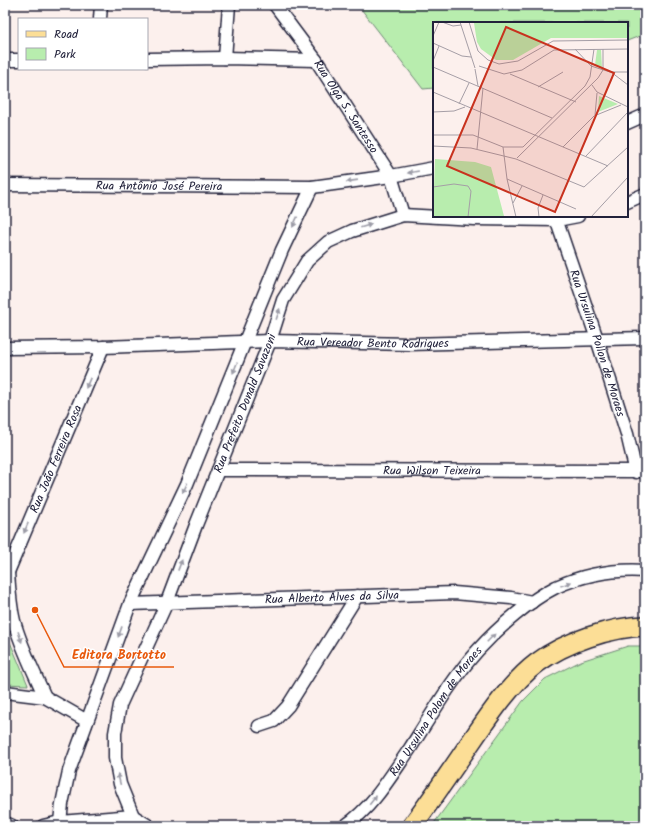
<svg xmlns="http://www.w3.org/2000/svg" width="650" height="831" font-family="Kalam,sans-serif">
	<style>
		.green { fill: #b8edae; stroke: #6d8874 }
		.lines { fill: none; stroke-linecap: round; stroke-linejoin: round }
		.minor-casing { stroke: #22223b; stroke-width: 15 }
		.primary-casing { stroke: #22223b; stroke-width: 22 }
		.minor { stroke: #fff; stroke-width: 12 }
		.primary { stroke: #fcde96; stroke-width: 19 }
		.oneway { fill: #9c9ca7 }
		.labels { text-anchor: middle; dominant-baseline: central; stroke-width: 3; stroke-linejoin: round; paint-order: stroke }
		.street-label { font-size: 12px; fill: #22223b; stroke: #fff }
		.inset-road { fill: none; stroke: #a59ea6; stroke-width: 1 }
		.view { fill: #c8321e; fill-opacity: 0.15; stroke: #c8321e; stroke-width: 2 }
		.inset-edge { fill: none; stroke: #22223b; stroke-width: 2 }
		.leader { fill: none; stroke: #e8590c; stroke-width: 1.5 }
		.callout-dot { fill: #e8590c; stroke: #fff; stroke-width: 1.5 }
		.callout-label { font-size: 13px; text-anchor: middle; font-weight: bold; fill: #e8590c; stroke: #fff; stroke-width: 3; stroke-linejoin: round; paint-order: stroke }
	</style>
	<rect width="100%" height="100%" fill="#fcf0ed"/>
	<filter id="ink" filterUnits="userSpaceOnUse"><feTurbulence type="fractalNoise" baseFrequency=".025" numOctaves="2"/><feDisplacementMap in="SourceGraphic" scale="8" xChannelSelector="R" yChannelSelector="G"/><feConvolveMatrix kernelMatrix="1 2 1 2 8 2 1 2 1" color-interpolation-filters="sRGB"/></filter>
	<g filter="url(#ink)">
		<path class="green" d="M358,5h287v29l-18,7v-18h-193v65l-11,1z
			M5,630l23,55 -23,-1z
			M628,646h17v180h-213l91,-125 22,-22 36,-18z"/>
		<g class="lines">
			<g class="minor-casing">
				<g id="minor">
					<path id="s1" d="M275,5l41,55 75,116 12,39"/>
					<path d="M100,19l1,-14"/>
					<path d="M225,58l4,-53"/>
					<path d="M147,59l78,-1 91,2"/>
					<path d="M5,60h14"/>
					<path d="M627,123l18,-8"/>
					<path id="s2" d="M5,185l307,2 79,-11 43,-8"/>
					<path d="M627,202l18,-8"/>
					<path id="s3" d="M555,216l42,123 30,95 9,38"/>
					<path id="s4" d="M5,348l98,-1 167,-6 139,3 236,-6"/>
					<path id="s5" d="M218,470l427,1"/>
					<path d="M8,572c1,16 2,33 6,49 7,26 20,51 31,76"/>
					<path id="s6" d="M5,575l3,-3 95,-225"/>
					<path id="s7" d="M130,604l324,-11 57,5 21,4"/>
					<path d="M5,692l40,5 42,24"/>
					<path d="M259,726l15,-5 14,-15 69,-110"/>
					<path d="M133,816l16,10"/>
					<path d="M5,823l7,3"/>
					<path d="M43,826l17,-4 73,-6"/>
					<path d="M62,826l-2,-4 2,-18 7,-33 61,-167 57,-120 95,-234 30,-63"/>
					<path id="s8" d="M133,826v-10l-13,-32 -5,-26v-25l5,-28 47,-103 29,-77 74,-184 13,-41 24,-39 21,-19 24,-11 51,-16 71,4 83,1 21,-4"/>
					<path id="s9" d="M345,826c28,-19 45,-49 64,-76 22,-34 42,-70 69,-100 20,-22 52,-50 78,-63 27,-12 59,-18 89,-16"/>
				</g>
			</g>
			<g class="primary-casing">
				<path id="primary" d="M412,826c21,-28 41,-58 61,-87 17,-25 40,-58 64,-76 28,-21 74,-36 108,-37"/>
			</g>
			<use href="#minor" class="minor"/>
			<use href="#primary" class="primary"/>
		</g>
		<defs><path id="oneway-solid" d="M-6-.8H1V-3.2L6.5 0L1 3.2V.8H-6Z"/></defs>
		<g class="oneway">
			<use href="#oneway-solid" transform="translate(413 172) rotate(170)"/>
			<use href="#oneway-solid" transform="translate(352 181) rotate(172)"/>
			<use href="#oneway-solid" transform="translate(295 222) rotate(115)"/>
			<use href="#oneway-solid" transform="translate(366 226) rotate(-18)"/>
			<use href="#oneway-solid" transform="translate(278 314) rotate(-72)"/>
			<use href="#oneway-solid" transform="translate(235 368) rotate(112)"/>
			<use href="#oneway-solid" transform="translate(88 383) rotate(113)"/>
			<use href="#oneway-solid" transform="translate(185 488) rotate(115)"/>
			<use href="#oneway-solid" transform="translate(26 528) rotate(113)"/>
			<use href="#oneway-solid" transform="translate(180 565) rotate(-69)"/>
			<use href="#oneway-solid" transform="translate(566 584) rotate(-20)"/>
			<use href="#oneway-solid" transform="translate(120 632) rotate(110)"/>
			<use href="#oneway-solid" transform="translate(20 637) rotate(71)"/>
			<use href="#oneway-solid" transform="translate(491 638) rotate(-45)"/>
			<use href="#oneway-solid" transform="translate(119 779) rotate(-104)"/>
			<use href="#oneway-solid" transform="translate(373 800) rotate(-52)"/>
		</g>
	</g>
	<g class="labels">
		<g class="street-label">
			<text stroke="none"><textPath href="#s1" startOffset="124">Rua Olga S. Santesso</textPath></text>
			<text stroke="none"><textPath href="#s2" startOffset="154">Rua Antônio José Pereira</textPath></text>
			<text stroke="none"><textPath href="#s4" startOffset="368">Rua Vereador Bento Rodrigues</textPath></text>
			<text stroke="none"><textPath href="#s3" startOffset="134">Rua Ursulina Pollon de Moraes</textPath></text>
			<text stroke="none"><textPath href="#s8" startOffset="451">Rua Prefeito Donald Savazoni</textPath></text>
			<text stroke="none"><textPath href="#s6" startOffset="127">Rua João Ferreira Rosa</textPath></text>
			<text stroke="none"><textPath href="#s5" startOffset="214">Rua Wilson Teixeira</textPath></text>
			<text stroke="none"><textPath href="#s7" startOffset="202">Rua Alberto Alves da Silva</textPath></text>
			<text stroke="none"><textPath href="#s9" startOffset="147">Rua Ursulina Polom de Moraes</textPath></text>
		</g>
	</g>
	<g transform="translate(433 22)">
		<rect width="195" height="195" fill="#fcf0ed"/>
		<path d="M41,1h154v15h-77l-38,22h-17l-15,-11 -4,-7zM164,28h4l1,18 -7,-3zM166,74l19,8 -20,8zM2,137l40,3 16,5 13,49 -71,1z" fill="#b8edae"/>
		<path class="inset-road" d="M9,0l11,4 8,-1M27,0l15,46M36,0l9,29 10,9 11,4 19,-3 35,-20 75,-1M0,14l6,-14M0,21l29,13 9,1M142,27l16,17M0,39l6,-15M46,44l25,8 18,-4 32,-20 74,-1M158,44l19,6h18M0,45l119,51M42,47l3,17M178,50l17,13M77,52l66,28M159,63l5,7 31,15M105,65l25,-15M0,70l175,74M26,82l10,-21M0,90l21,-1 11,-4M162,93l2,-22M0,113h40l30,12h20l62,-61 5,-9 4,-28M0,124l38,2 45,11 68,28 44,-40M70,125l4,32 9,38M130,125l31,-31 27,-11M44,127l6,-61M153,134l42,-44M84,136l81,-80 5,-8v-21M74,157l69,30M0,165l21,-3 14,2 3,5 -3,26M80,181l9,-17M106,195l-1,-9 5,-13M158,195l37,-40"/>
		<path class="view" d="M73,5l108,46 -59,139 -108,-46z"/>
		<rect width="195" height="195" class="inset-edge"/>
	</g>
	<path class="leader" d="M35 610L64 667H174"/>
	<circle class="callout-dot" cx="35" cy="610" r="4"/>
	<g class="callout-label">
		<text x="119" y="659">Editora Bortotto</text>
	</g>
	<rect width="650" height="831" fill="none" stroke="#fff" stroke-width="20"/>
	<rect x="10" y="10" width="630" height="811" fill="none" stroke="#22223b" stroke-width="1.5" filter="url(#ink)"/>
	<rect x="18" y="18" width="130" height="52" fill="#ffffff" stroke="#a7a7b1"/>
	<rect x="26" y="31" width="20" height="6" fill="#fcde96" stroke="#a7a7b1"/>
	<text x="54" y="38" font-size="12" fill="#22223b">Road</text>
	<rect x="26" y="48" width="20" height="12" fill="#b8edae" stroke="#a7a7b1"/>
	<text x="54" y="58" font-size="12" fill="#22223b">Park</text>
</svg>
